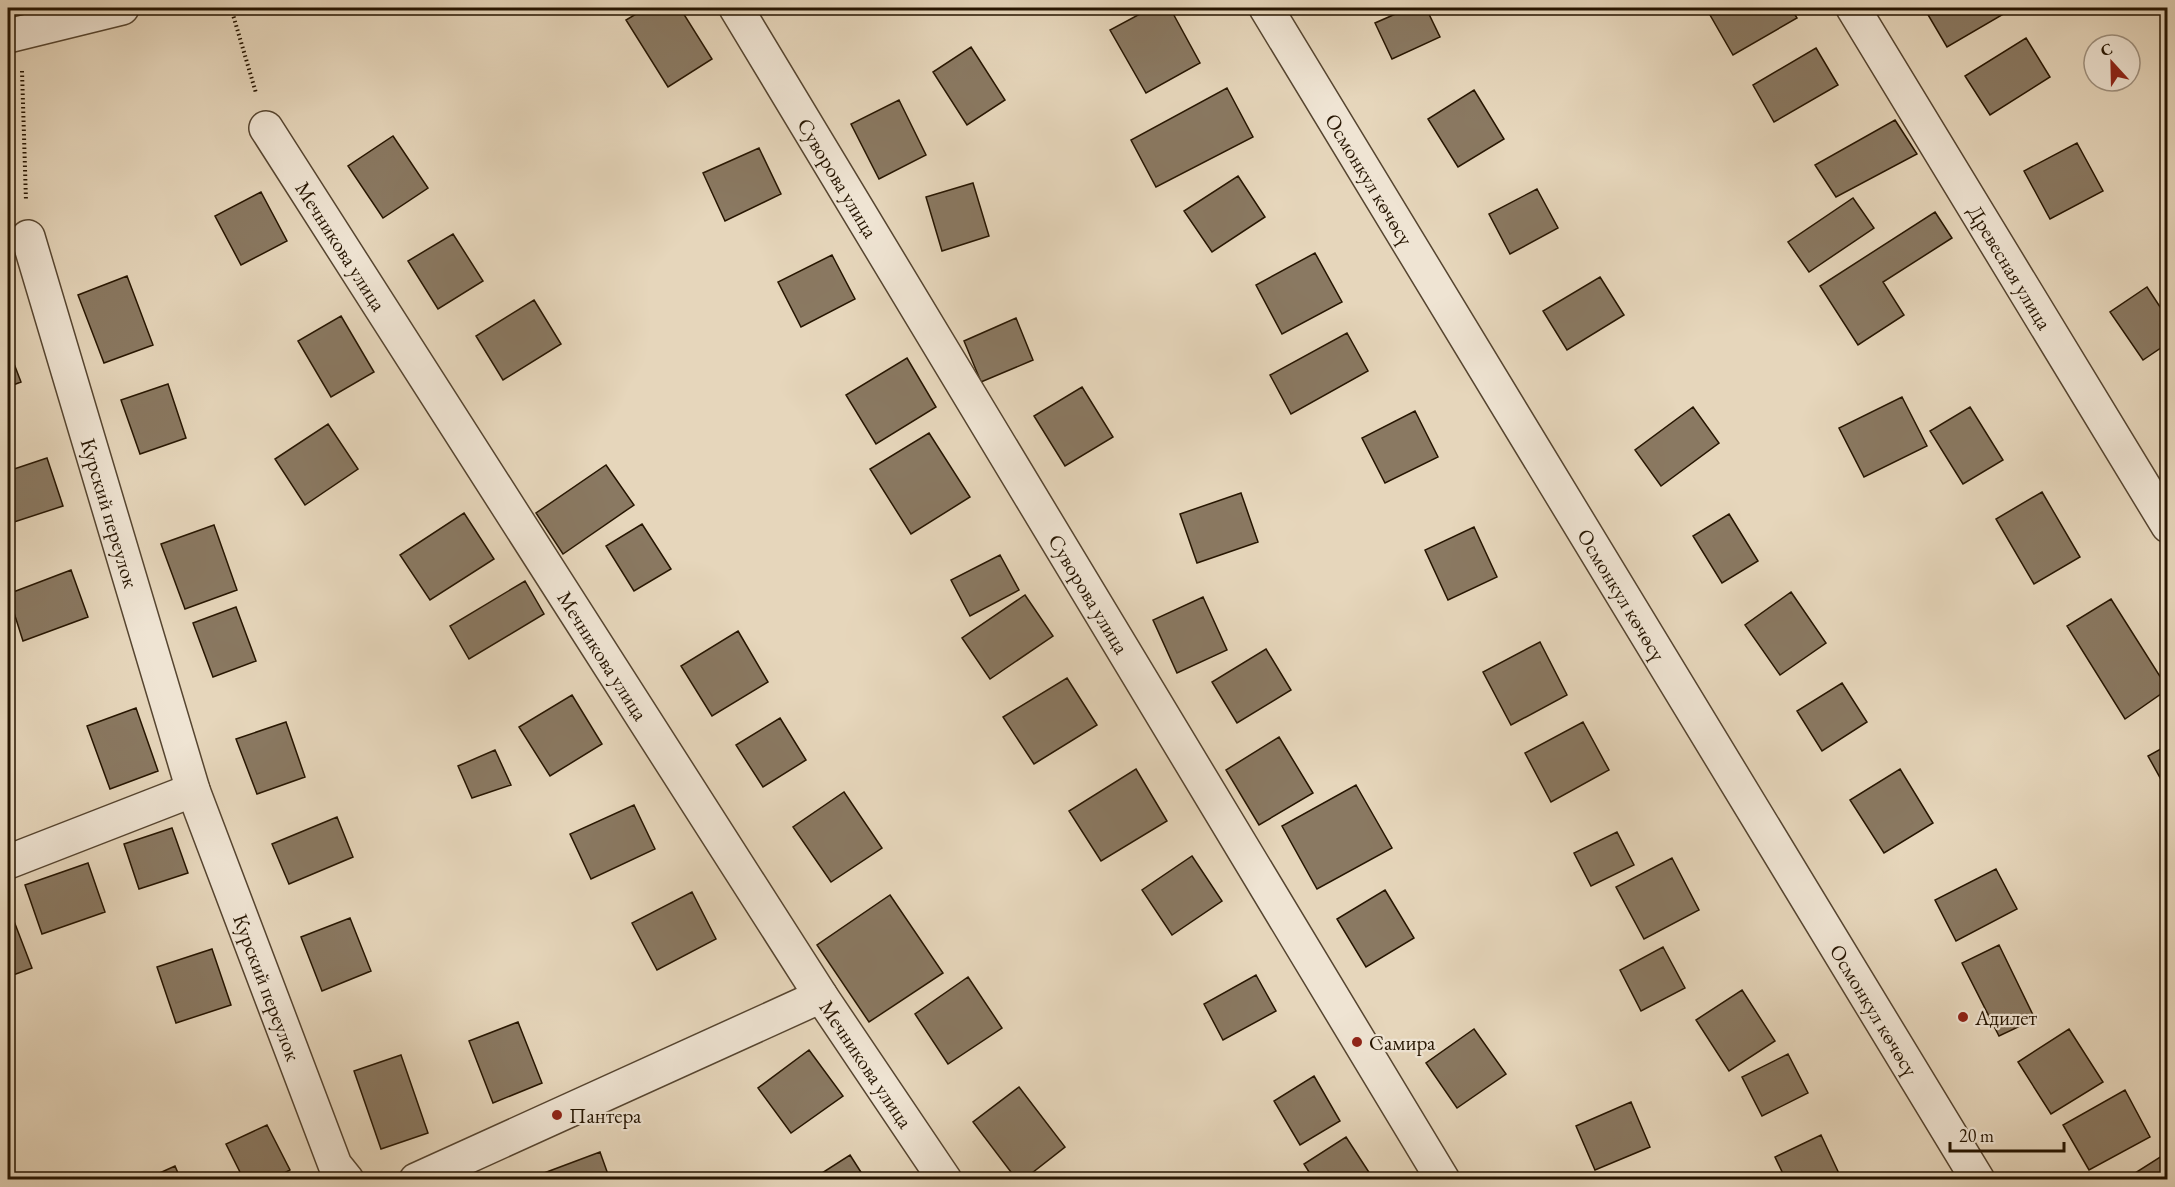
<svg xmlns="http://www.w3.org/2000/svg" width="2175" height="1187" font-family="'EB Garamond',serif">
	<style>
		.building { fill: #8a7962; stroke: #261501; stroke-width: 1.5 }
		.lines { fill: none; stroke-linecap: round; stroke-linejoin: round }
		.minor-casing { stroke: #564530; stroke-width: 36 }
		.tertiary-casing { stroke: #564530; stroke-width: 36 }
		.path { stroke: #261501; stroke-width: 4; stroke-dasharray: 1.5 3; stroke-linecap: butt }
		.minor { stroke: #efe4d3; stroke-width: 33 }
		.tertiary { stroke: #efe4d3; stroke-width: 33 }
		.poi-dot { fill: #8f2418; stroke: #efe4d3; stroke-width: 2 }
		.labels { text-anchor: middle; dominant-baseline: central; stroke-width: 4.5; stroke-linejoin: round; paint-order: stroke }
		.street-label { font-size: 21px; fill: #261501; stroke: #efe4d3 }
		.poi-label { font-size: 21px; fill: #261501; stroke: #efe4d3; text-anchor: start }
	</style>
	<rect width="100%" height="100%" fill="#e6d6bb"/>
	<filter id="stains"><feTurbulence type="fractalNoise" baseFrequency=".00333" numOctaves="4"/><feColorMatrix values="0 0 0 0 .2 0 0 0 0 .09 0 0 0 0 .02 0 0 0 .5 -.17"/></filter>
	<radialGradient id="worn" r=".72"><stop offset=".6" stop-color="#630" stop-opacity="0"/><stop offset="1" stop-color="#630" stop-opacity=".3"/></radialGradient>
	<path class="building" d="M646,8h34l32,51 -44,28 -42,-67z
		M1151,8h19l30,55 -54,30 -36,-63z
		M1409,8h17l14,29 -48,22 -17,-36z
		M1706,8h85l6,10 -64,37z
		M1924,8h81l2,4 -60,35z
		M2026,38l24,39 -60,38 -25,-39z
		M971,47l34,53 -38,25 -34,-53z
		M1816,48l22,37 -64,37 -21,-37z
		M1227,88l26,49 -97,50 -25,-47z
		M1474,90l30,49 -46,28 -30,-48z
		M899,100l27,55 -47,24 -28,-55z
		M1895,120l22,34 -81,43 -21,-32z
		M393,136l35,52 -45,30 -35,-52z
		M2077,143l26,48 -53,28 -26,-48z
		M759,148l22,46 -56,27 -22,-48z
		M1238,176l27,41 -53,35 -28,-41z
		M973,183l16,53 -47,15 -16,-54z
		M1537,189l21,39 -48,26 -21,-40z
		M261,192l26,49 -46,24 -26,-49z
		M1853,198l21,30 -65,44 -21,-30z
		M1935,212l17,26 -69,44 21,33 -46,30 -38,-59z
		M453,234l30,47 -45,28 -30,-48z
		M1315,253l27,49 -60,32 -26,-49z
		M832,255l23,44 -54,28 -23,-45z
		M127,276l26,69 -49,18 -26,-68z
		M1600,277l24,38 -57,35 -24,-39z
		M2147,287l21,32v24l-25,17 -33,-48z
		M534,300l27,44 -58,36 -27,-44z
		M341,316l33,56 -43,25 -33,-56z
		M1016,318l17,42 -52,22 -17,-41z
		M1347,333l21,38 -77,43 -21,-39z
		M8,348l13,34 -13,5z
		M907,358l29,49 -60,37 -30,-49z
		M2168,380v13l-6,-9z
		M168,384l18,54 -46,16 -19,-54z
		M1082,387l31,50 -48,29 -31,-50z
		M1902,397l25,49 -63,31 -25,-49z
		M1693,407l26,36 -58,43 -26,-36z
		M1970,407l33,53 -40,24 -33,-53z
		M1415,411l23,46 -53,26 -23,-45z
		M328,424l30,45 -53,36 -30,-46z
		M929,433l41,64 -59,37 -41,-65z
		M47,458l16,48 -55,18v-53z
		M606,465l28,40 -71,49 -27,-41z
		M2042,492l38,65 -46,27 -38,-65z
		M1241,493l17,49 -61,21 -17,-49z
		M464,513l30,46 -64,41 -30,-45z
		M1729,514l29,47 -36,22 -29,-47z
		M642,524l29,45 -37,22 -28,-45z
		M214,525l23,65 -52,19 -24,-65z
		M1474,527l23,50 -49,23 -23,-50z
		M1000,555l19,35 -49,26 -19,-36z
		M71,570l17,47 -65,24 -15,-47z
		M525,581l19,33 -75,45 -19,-33z
		M1791,592l35,51 -46,32 -35,-50z
		M1025,595l28,41 -63,43 -28,-41z
		M1203,597l24,53 -50,23 -24,-53z
		M2111,599l57,90 -43,30 -58,-93z
		M236,607l20,54 -43,16 -20,-54z
		M738,631l30,51 -56,34 -31,-50z
		M1540,642l27,53 -56,30 -28,-53z
		M1266,649l25,41 -54,33 -25,-41z
		M1067,678l30,47 -63,39 -31,-47z
		M1842,683l25,39 -45,29 -25,-40z
		M572,695l30,49 -52,32 -31,-49z
		M136,708l22,63 -48,18 -23,-63z
		M780,718l26,42 -43,27 -27,-42z
		M286,722l19,55 -48,17 -21,-55z
		M1583,722l26,48 -58,32 -26,-49z
		M1279,737l34,56 -54,32 -33,-55z
		M2168,745v47l-20,-36z
		M495,750l16,35 -39,13 -14,-32z
		M1136,769l31,52 -66,40 -32,-50z
		M1900,769l33,54 -49,30 -34,-53z
		M1356,785l36,63 -75,41 -35,-63z
		M844,792l38,56 -51,34 -38,-55z
		M634,805l21,44 -64,30 -21,-45z
		M337,817l16,40 -64,27 -17,-40z
		M172,828l16,45 -49,16 -15,-45z
		M1617,832l17,33 -43,21 -17,-33z
		M1192,856l30,45 -50,34 -30,-45z
		M1672,858l27,52 -55,29 -28,-52z
		M88,863l17,49 -63,22 -17,-49z
		M1996,869l21,40 -61,32 -21,-41z
		M1385,890l29,48 -48,29 -29,-48z
		M692,892l24,47 -59,31 -25,-47z
		M890,895l53,78 -74,49 -52,-77z
		M12,916l20,52 -24,9v-60z
		M350,918l21,53 -49,20 -21,-54z
		M1999,945l36,74 -36,17 -37,-73z
		M1663,947l22,41 -44,23 -21,-41z
		M212,949l19,56 -55,18 -19,-56z
		M1256,975l20,36 -53,29 -19,-36z
		M968,977l34,51 -54,36 -33,-50z
		M1742,990l33,51 -46,30 -33,-51z
		M518,1022l24,61 -49,20 -24,-62z
		M1474,1029l32,45 -49,34 -31,-45z
		M2069,1029l34,53 -52,32 -33,-52z
		M809,1050l34,46 -52,37 -33,-45z
		M1788,1054l20,39 -46,23 -20,-39z
		M401,1055l27,78 -47,16 -27,-78z
		M1314,1076l26,45 -40,24 -26,-44z
		M1019,1087l46,60 -42,33h-6l-44,-58z
		M2125,1090l25,47 -61,33 -26,-45z
		M1631,1102l19,45 -55,23 -19,-44z
		M267,1125l23,45 -19,10h-27l-18,-36z
		M1821,1135l21,45h-56l-11,-23z
		M1346,1137l28,43h-60l-10,-16z
		M600,1152l10,28h-63l-3,-7z
		M2168,1152v28h-44z
		M850,1155l16,25h-55z
		M175,1166l6,14h-37z"/>
	<g class="lines">
		<g class="minor-casing">
			<g id="minor">
				<path id="s1" d="M736,8l707,1172"/>
				<path id="s2" d="M1853,8l315,518"/>
				<path d="M8,36l114,-28"/>
				<path id="s3" d="M266,128l555,868 124,184"/>
				<path id="s4" d="M28,237l165,553 142,375 12,15"/>
				<path d="M8,862l185,-72"/>
				<path d="M416,1180l405,-184"/>
			</g>
		</g>
		<g class="tertiary-casing">
			<g id="tertiary">
				<path id="s5" d="M1266,8l712,1172"/>
			</g>
		</g>
		<path class="path" d="M231,8l25,85
			M22,71l4,130"/>
		<use href="#minor" class="minor"/>
		<use href="#tertiary" class="tertiary"/>
	</g>
	<g class="poi-dot">
		<circle cx="1963" cy="1017" r="6"/>
		<circle cx="1357" cy="1042" r="6"/>
		<circle cx="557" cy="1115" r="6"/>
	</g>
	<g class="labels">
		<g class="street-label">
			<text stroke="none"><textPath href="#s1" startOffset="198">Суворова улица</textPath></text>
			<text stroke="none"><textPath href="#s5" startOffset="200">Осмонкул көчөсү</textPath></text>
			<text stroke="none"><textPath href="#s3" startOffset="140">Мечникова улица</textPath></text>
			<text stroke="none"><textPath href="#s2" startOffset="303">Древесная улица</textPath></text>
			<text stroke="none"><textPath href="#s4" startOffset="288">Курский переулок</textPath></text>
			<text stroke="none"><textPath href="#s5" startOffset="686">Осмонкул көчөсү</textPath></text>
			<text stroke="none"><textPath href="#s1" startOffset="684">Суворова улица</textPath></text>
			<text stroke="none"><textPath href="#s3" startOffset="626">Мечникова улица</textPath></text>
			<text stroke="none"><textPath href="#s4" startOffset="788">Курский переулок</textPath></text>
			<text stroke="none"><textPath href="#s5" startOffset="1172">Осмонкул көчөсү</textPath></text>
			<text stroke="none"><textPath href="#s3" startOffset="1112">Мечникова улица</textPath></text>
		</g>
		<g class="poi-label">
			<text x="1975" y="1017">Адилет</text>
			<text x="1369" y="1042">Самира</text>
			<text x="569" y="1115">Пантера</text>
		</g>
	</g>
	<rect width="2175" height="1187" fill="none" stroke="#e6d6bb" stroke-width="30"/>
	<rect x="9" y="9" width="2157" height="1169" fill="none" stroke="#261501" stroke-width="3"/>
	<rect x="15" y="15" width="2145" height="1157" fill="none" stroke="#261501" stroke-width="1.5"/>
	<g transform="translate(2112 63) rotate(338)"><circle r="28" fill="#efe4d3" stroke="#9f917f" stroke-width="1.5"/>
	<path d="M0-4.5L10 22L0 15L-10 22Z" fill="#8f2418"/>
	<text y="-9" font-size="16" font-weight="bold" text-anchor="middle" fill="#261501">С</text>
	</g>
	<path d="M1950 1142v9h114v-9" fill="none" stroke="#261501" stroke-width="3"/>
	<text x="1959" y="1142" font-size="18" fill="#261501" stroke="#efe4d3" stroke-width="4.5" paint-order="stroke">20 m</text>
	<rect width="100%" height="100%" filter="url(#stains)"/>
	<rect width="100%" height="100%" fill="url(#worn)"/>
</svg>
